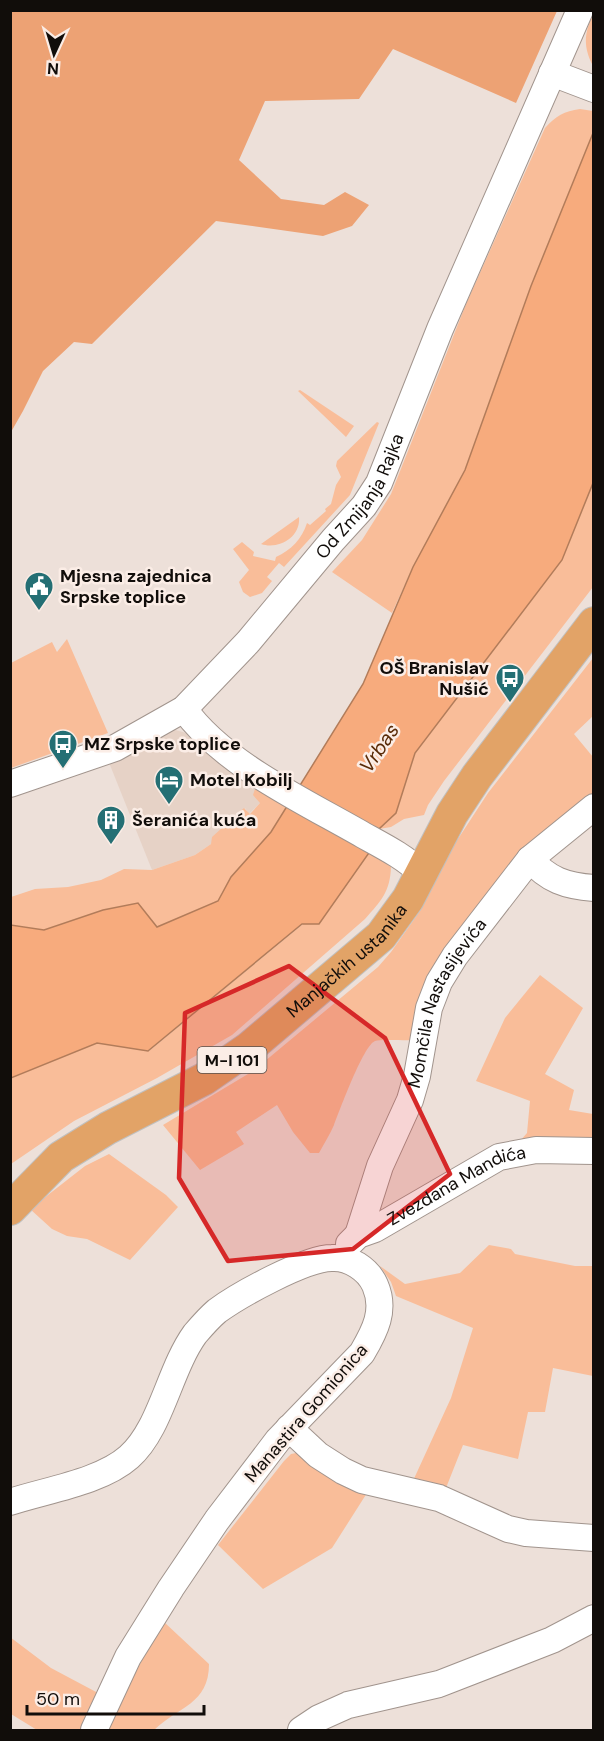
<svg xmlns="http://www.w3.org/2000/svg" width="604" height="1741" font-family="'DM Sans',sans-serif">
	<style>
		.built { fill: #e6d2c6 }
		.green { fill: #f9bd99 }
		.forest { fill: #eda274 }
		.water { fill: #f7ab7d; stroke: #b27c5a; stroke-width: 1.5 }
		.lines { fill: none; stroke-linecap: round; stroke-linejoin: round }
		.minor-casing { stroke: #a1948d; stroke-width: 28 }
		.major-casing { stroke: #c1c0bf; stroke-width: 34 }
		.minor { stroke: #fff; stroke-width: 26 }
		.major { stroke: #e2a367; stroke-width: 32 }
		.marked { fill: #d62828; fill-opacity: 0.2; stroke: #d62828; stroke-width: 4.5; stroke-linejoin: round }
		.labels { text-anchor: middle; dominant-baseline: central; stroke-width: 5; stroke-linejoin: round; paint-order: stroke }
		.shield { fill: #fbede6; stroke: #57504c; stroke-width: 1.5 }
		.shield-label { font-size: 16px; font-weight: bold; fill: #110d0a }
		.street-label { font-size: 18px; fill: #110d0a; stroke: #fbede6 }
		.poi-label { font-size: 18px; font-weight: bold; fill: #110d0a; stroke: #fbede6; text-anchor: start }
		.water-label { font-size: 20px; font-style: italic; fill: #5a2b07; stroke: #fbede6 }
	</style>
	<rect width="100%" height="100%" fill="#ede0d9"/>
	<path class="built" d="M172,729l14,4 74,46v24l-11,11 -4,-6 -34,36 -16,11 -43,15 -44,-110z"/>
	<path class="green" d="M593,15v51c-10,-19 -9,-33 0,-51z
		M580,109l13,2v22l-62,153 -66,184 -52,97 -21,46 -60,-41 30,-32 29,-46 75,-190 79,-176c11,-12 19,-17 35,-19z
		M300,390l54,36 -8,11 -48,-46z
		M377,422l2,1 -29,72 -66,72 -5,-4 -12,14 5,4 -10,12 -12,4 -7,-5 -4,-10 10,-12 -16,-21 9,-7 12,10 -1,4 22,5 1,-4c15,-7 26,-18 31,-34l3,2 16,-14 -1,-2 6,-5 5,-19 5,-8 -5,-11 1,-5z
		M593,483v104l-149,194 -16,24 -4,10 -20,4 -13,8 -12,2 17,-16 19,-60 147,-193z
		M299,517c2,20 -20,33 -38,27z
		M67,639l41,94 -97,35v-105l41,-21 5,10z
		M593,658v58l-19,18 19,23v41l-69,55 -108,187c-9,1 -35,-1 -41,1 -12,5 -35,69 -41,84 -4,9 -10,19 -15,28h-9l-17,-21 -16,-27 -41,27 8,12 -44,26 -37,-45 90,-54 125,-104 13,-15 29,-41 34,-66 34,-52z
		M256,786l33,18 -18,28 -40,45 -13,24 -61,26 -19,-24 -35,7 -59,20 -33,-5v-28l24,-8 33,-2 33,-7 23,-11 28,1 43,-15 16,-11 1,-7 32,-29 6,6 10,-11 -7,-8z
		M371,850l20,17c-1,25 -10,34 -26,52l-133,116 -75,43 -83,43 -63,43v-86l86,-35 52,8 154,-127 16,-1z
		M540,975l43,33 -38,66 29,16 -5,20 24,4v26l-73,1 7,-8 3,-32 -54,-20 29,-63z
		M109,1154l57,41 12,12 -48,53 -43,-21 -20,-3 -15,-7 -22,-20 55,-43z
		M489,1245l22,4 4,5 60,12h18v110l-40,-8 -8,44h-17l-10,47 -55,-14 -19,48 -32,-10 39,-85 22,-70 -77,-32 -5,-14 -11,-16 25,18 55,-11z
		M301,1452l66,41 -35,55 -69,41 -45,-44 66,-84 7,-7z
		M164,1622l45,42c0,40 -31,43 -55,66h-47l22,-47z
		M10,1637l41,31 47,25 -18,37h-43l-26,-16z"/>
	<path class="forest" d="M11,10h546v1l-41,92 -123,-54 -34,50 -94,2 -26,59 42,39 43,6 21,-13 24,13 -17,21 -29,10 -107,-15 -124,123 -18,-2 -31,29 -20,40 -12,21z"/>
	<path class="water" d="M593,133v350l-31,77 -147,193 -19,60 -17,16 -8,21 -52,74h-17l-154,127 -51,-8 -86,35v-153l33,5 59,-20 35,-7 19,24 61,-26 13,-24 40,-45 92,-148 50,-117 52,-97 66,-184z"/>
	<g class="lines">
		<g class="minor-casing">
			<g id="minor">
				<path d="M552,73l42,16"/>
				<path d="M184,709c39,55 122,93 179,126 20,11 42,22 58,38"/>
				<path id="s1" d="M10,784l105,-36 69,-39 64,-67 85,-102 31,-34 15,-23 61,-154 140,-319"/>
				<path d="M530,859c18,21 36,27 64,29"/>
				<path id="s2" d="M358,1235l22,-69 30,-66 7,-24 12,-68 10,-26 16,-26 75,-97 64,-52"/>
				<path id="s3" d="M349,1244l9,-9 17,-6 124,-72 37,-7 58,1"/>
				<path d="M289,1428l29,27 25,16 19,9 77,18 69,31 18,4 68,5"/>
				<path d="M10,1502c36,-12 91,-20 119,-45 32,-28 40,-87 66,-123 6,-7 15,-17 22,-23 22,-16 88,-53 115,-53 17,-1 36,11 43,27 11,25 0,46 -13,68l-84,87 -61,80 -46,68 -43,69 -34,73"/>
				<path d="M301,1730l18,-12 29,-13 91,-21 113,-44 42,-22"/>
			</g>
		</g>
		<g class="major-casing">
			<g id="major">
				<path id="s4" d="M10,1209l51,-52 47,-29 96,-49 45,-31 132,-112 27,-37 44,-85 25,-38 117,-153"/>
			</g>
		</g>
		<use href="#minor" class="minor"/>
		<use href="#major" class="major"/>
	</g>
	<path class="marked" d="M289,966l96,72 65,136 -97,75 -125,12 -49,-83 6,-165z"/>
	<defs>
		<g id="civic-pin" transform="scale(1.5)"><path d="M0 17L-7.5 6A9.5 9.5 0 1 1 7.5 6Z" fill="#246f74" stroke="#fbede6"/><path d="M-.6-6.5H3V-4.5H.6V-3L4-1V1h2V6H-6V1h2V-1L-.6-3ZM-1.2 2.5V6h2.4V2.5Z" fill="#fff"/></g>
		<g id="bus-pin" transform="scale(1.5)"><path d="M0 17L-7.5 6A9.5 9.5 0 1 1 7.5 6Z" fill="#246f74" stroke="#fbede6"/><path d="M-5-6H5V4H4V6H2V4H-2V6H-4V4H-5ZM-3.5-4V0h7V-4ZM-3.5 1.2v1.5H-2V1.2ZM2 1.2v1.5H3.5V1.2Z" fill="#fff"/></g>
		<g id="hotel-pin" transform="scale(1.5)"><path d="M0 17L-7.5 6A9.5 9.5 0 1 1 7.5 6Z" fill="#246f74" stroke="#fbede6"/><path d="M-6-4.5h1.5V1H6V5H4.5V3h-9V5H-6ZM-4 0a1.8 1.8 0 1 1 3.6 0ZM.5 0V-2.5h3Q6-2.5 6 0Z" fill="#fff"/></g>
		<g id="building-pin" transform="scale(1.5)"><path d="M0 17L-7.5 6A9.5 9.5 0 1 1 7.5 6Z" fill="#246f74" stroke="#fbede6"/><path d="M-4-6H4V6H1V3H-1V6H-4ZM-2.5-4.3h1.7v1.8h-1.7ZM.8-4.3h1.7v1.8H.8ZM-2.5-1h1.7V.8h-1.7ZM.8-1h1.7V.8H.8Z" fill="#fff"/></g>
	</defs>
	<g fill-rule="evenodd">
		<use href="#civic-pin" x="39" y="586"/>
		<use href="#bus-pin" x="510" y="678"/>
		<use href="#bus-pin" x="63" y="744"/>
		<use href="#hotel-pin" x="169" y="780"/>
		<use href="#building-pin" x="111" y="820"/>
	</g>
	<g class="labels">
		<rect class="shield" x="197.5" y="1047" width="69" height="26" rx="4.5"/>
		<g class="shield-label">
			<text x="232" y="1060">M-I 101</text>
		</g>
		<g class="street-label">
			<text stroke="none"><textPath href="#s1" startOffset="468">Od Zmijanja Rajka</textPath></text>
			<text stroke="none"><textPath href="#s4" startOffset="422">Manjačkih ustanika</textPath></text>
			<text stroke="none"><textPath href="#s2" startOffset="250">Momčila Nastasijevića</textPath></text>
			<text stroke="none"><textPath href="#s3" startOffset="124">Zvezdana Mandića</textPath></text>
			<text transform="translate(306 1413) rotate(-49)">Manastira Gomionica</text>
		</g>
		<g class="poi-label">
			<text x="60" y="576">Mjesna zajednica<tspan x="60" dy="21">Srpske toplice</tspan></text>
			<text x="489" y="668" text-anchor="end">OŠ Branislav<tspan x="489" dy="21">Nušić</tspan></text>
			<text x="84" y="744">MZ Srpske toplice</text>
			<text x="190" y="780">Motel Kobilj</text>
			<text x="132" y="820">Šeranića kuća</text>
		</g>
		<g class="water-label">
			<text transform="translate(379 748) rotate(-56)">Vrbas</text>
		</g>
	</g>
	<rect width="604" height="1741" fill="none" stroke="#110d0a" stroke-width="24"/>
	<g transform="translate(54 54) rotate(184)" stroke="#fbede6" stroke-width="4.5" paint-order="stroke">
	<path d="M0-4.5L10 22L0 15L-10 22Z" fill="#110d0a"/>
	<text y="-9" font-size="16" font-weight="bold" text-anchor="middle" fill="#110d0a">N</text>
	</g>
	<path d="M27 1705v9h177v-9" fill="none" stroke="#110d0a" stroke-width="3"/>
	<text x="36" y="1705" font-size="18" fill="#110d0a" stroke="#fbede6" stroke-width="4.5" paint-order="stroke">50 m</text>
</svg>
